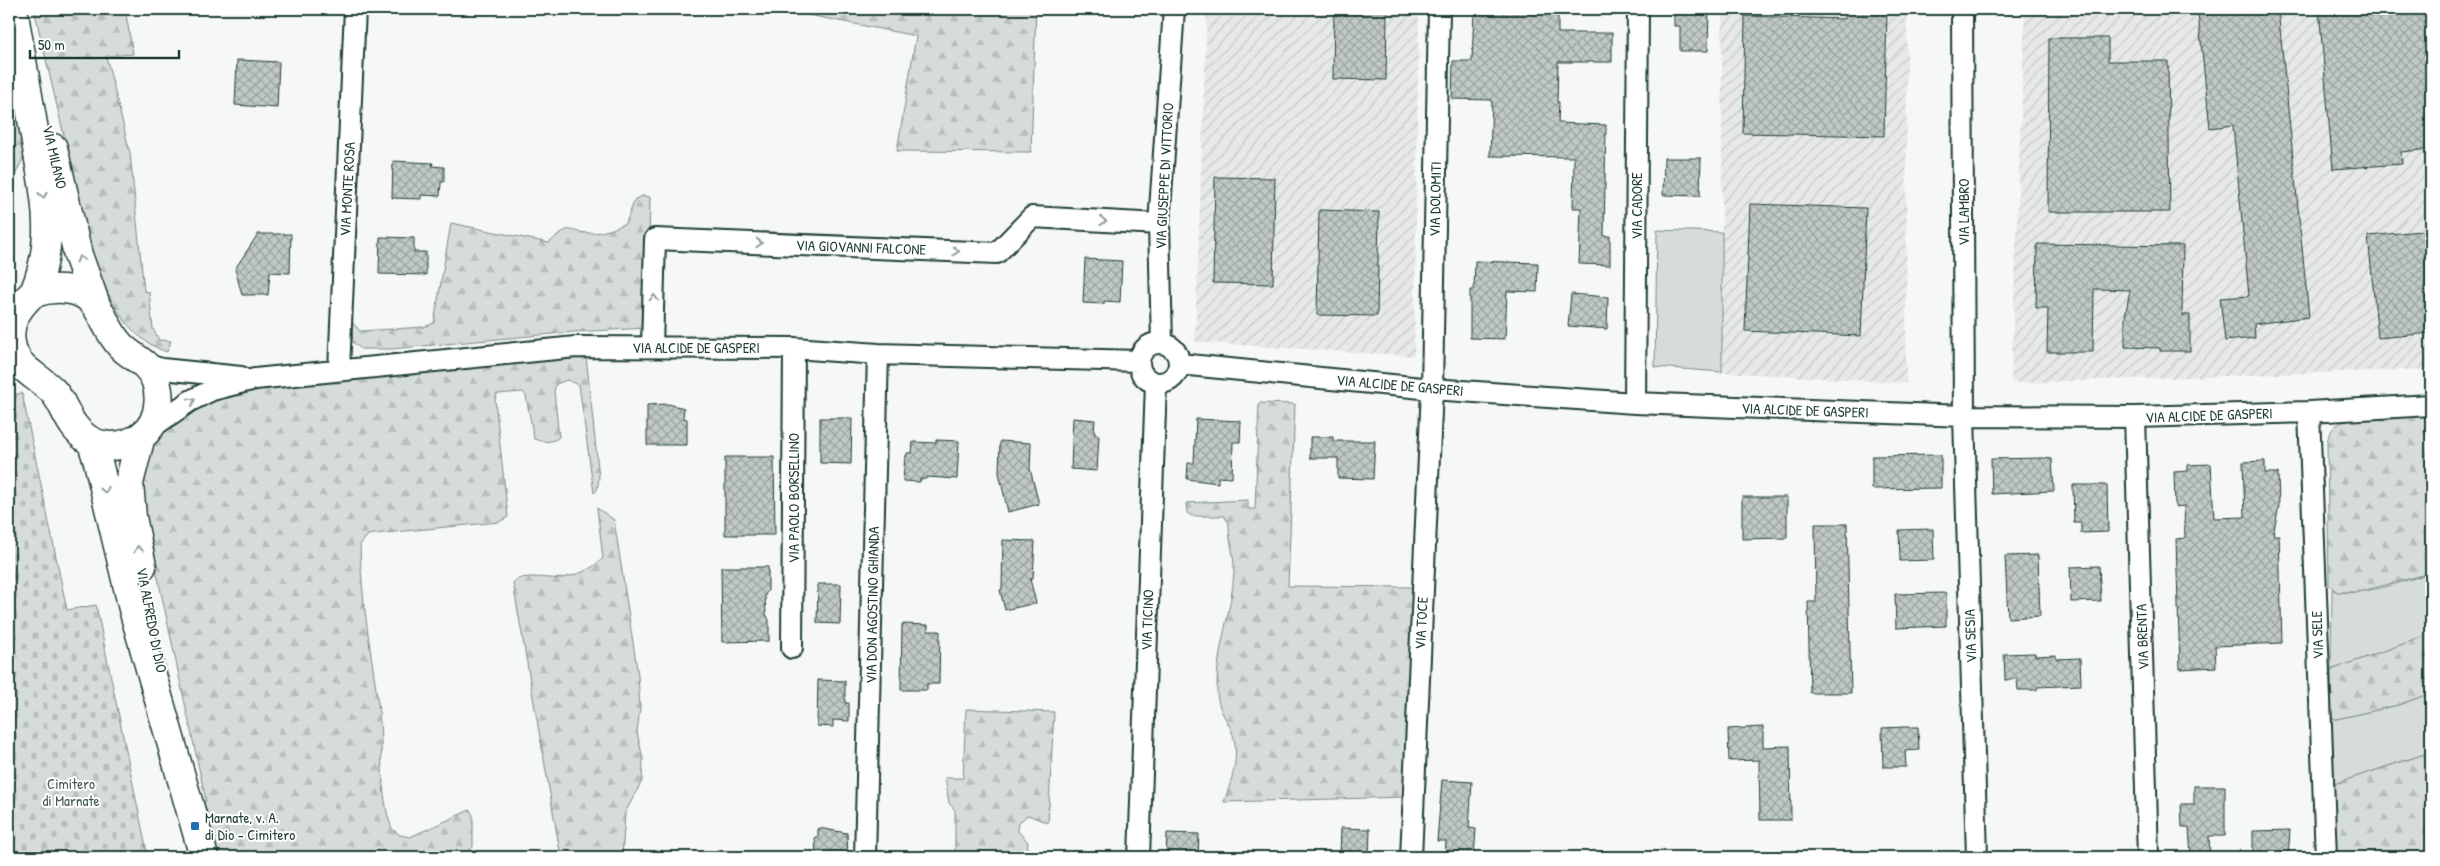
<svg xmlns="http://www.w3.org/2000/svg" width="2440" height="866" font-family="'Patrick Hand',sans-serif">
	<style>
		.industrial { fill: url(#industrial-furrows) }
		.grass { fill: #d6dcdb; stroke: #7a8c88 }
		.forest { fill: url(#forest-firs); stroke: #7a8c88 }
		.cemetery { fill: url(#cemetery-stones); stroke: #7a8c88 }
		.building { fill: url(#building-cross-hatch); stroke: #1f3d34 }
		.lines { fill: none; stroke-linecap: round; stroke-linejoin: round }
		.street-casing { stroke: #1f3d34; stroke-width: 24 }
		.secondary-casing { stroke: #1f3d34; stroke-width: 31 }
		.street { stroke: #fff; stroke-width: 20 }
		.secondary { stroke: #fff; stroke-width: 28 }
		.oneway { stroke: #8f9e9a }
		.poi-dot { fill: #1f6fb2; stroke: #fff; stroke-width: 2 }
		.labels { text-anchor: middle; dominant-baseline: central; stroke-width: 4; stroke-linejoin: round; paint-order: stroke }
		.street-label { font-size: 15px; fill: #1f3d34; stroke: #fff }
		.park-label { font-size: 15px; fill: #445d55; stroke: #fff }
		.poi-label { font-size: 15px; fill: #1f3d34; stroke: #fff; text-anchor: start }
	</style>
	<defs>
		<pattern id="industrial-furrows" width="10" height="10" patternUnits="userSpaceOnUse" patternTransform="scale(1.25)"><rect width="10" height="10" fill="#e6e9e8"/><path d="M-1 1l2-2M0 10L10 0M9 11l2-2" fill="none" stroke="#c5c9c8"/></pattern>
		<pattern id="forest-firs" width="22" height="20" patternUnits="userSpaceOnUse" patternTransform="scale(1.25)"><rect width="22" height="20" fill="#d6dcdb"/><path d="M5 1l3.5 6h-7zM16 11l3.5 6h-7z" fill="#b7bebd"/></pattern>
		<pattern id="cemetery-stones" width="16" height="16" patternUnits="userSpaceOnUse" patternTransform="scale(1.25)"><rect width="16" height="16" fill="#d6dcdb"/><path d="M2 7V4a2 2 0 0 1 4 0v3zM10 15v-3a2 2 0 0 1 4 0v3z" fill="#b7bebd"/></pattern>
		<pattern id="building-cross-hatch" width="8" height="8" patternUnits="userSpaceOnUse" patternTransform="scale(1.25)"><rect width="8" height="8" fill="#c0c9c6"/><path d="M0 0l8 8M0 8l8-8" fill="none" stroke="#9ba4a2"/></pattern>
	</defs>
	<rect width="100%" height="100%" fill="#f6f7f7"/>
	<filter id="ink" filterUnits="userSpaceOnUse"><feTurbulence type="fractalNoise" baseFrequency=".02" numOctaves="2"/><feDisplacementMap in="SourceGraphic" scale="10" xChannelSelector="R" yChannelSelector="G"/><feConvolveMatrix kernelMatrix="1 2 1 2 8 2 1 2 1" color-interpolation-filters="sRGB"/></filter>
	<g filter="url(#ink)">
		<path class="industrial" d="M1207,9h212l-5,347 -219,-14z
			M1722,9h185l-1,374 -184,-11z
			M2025,9h406v360l-420,14z"/>
		<path class="grass" d="M1657,230l65,2v140l-67,-5z
			M2431,573v61l-100,36 1,-81c18,12 78,-10 99,-16z
			M2431,693v59l-97,32 -2,-64 66,-15z"/>
		<path class="forest" d="M34,9h91l8,45 -27,2 24,97 14,138 5,1 4,37 6,11 12,1 -4,11c-43,-14 -63,-62 -76,-102z
			M799,9h237l-5,143 -134,-1 19,-115 -118,-23z
			M9,94l12,36 4,24 -16,34z
			M643,196l7,1 -3,131 -74,4 -182,17h-30l-8,-7 -2,-21 9,10 64,-4 10,-4 17,-100 98,20c24,-22 17,-10 42,-10 12,0 25,-5 35,-10l9,-24z
			M586,356l13,121 -2,13 -3,3 -15,-108 -12,-5 -11,4 -2,7 5,46c-6,6 -17,5 -25,2l-8,-43 -3,-4 -26,2 -2,6 13,117 -9,5 -125,12 -6,1 -8,10c1,56 12,111 19,166 4,36 0,84 13,118l8,6 10,2 60,-27 3,5v32l-11,10h-245l-15,-54 4,-2 -59,-274 -6,-46 13,-36 24,-29 54,-25z
			M1259,403l36,1 -7,182 130,1 -11,210 -183,5c9,-25 18,-52 5,-77 -7,-12 -12,-21 -12,-36 -1,-40 15,-77 17,-117 1,-17 -6,-33 -5,-49l-5,-7h-32l-5,-3 -1,-10 62,-3v9h7z
			M2431,414v159l-73,19h-21l-8,-7 -2,-144c5,-15 10,-18 24,-21z
			M597,508l17,12 24,155 2,33 -3,24 6,27 -1,22 -17,32 -3,44h-61l-48,-274c8,-11 37,-3 49,-5 16,-3 31,-9 41,-20z
			M2431,634v59l-33,12 -66,15 -1,-50z
			M966,709l88,3 -6,111 -20,-8 -10,8 -1,7 11,12 -2,15h-23l-14,-3 -3,3h-31v-47l-6,-7 -4,-25h18z
			M2431,752v105h-96l-1,-73z"/>
		<path class="cemetery" d="M22,393l45,217 29,-5 52,252h-139v-461z"/>
		<path class="building" d="M1334,9h53l-1,71 -53,-1z
			M1474,9h67l17,2v22h54v29h-54l-1,40h2l-1,21 48,2 -2,111h6v29l-31,-1 2,-56h-8l1,-51 -84,-1 2,-56 -40,-1 1,-38h19z
			M1674,9l35,1 -1,41h-28v-25h-6z
			M1845,9h42l-3,127 -141,-3 2,-117 100,3z
			M2250,9h28l31,308 -55,7 1,14 -30,3 -5,-43 29,-2 -16,-171 -23,3 -12,-115z
			M2319,9h112v140l-30,3 1,12 -69,5z
			M2049,38h59v23h60l2,151h-122z
			M237,60l42,2 -2,46 -42,-3z
			M1664,158h37l-1,38 -37,-1z
			M393,161l40,2 -1,3 12,1v15h-3l-1,14 -19,-1v4l-29,-1z
			M1215,177l60,1 -2,106 -60,-1z
			M1750,204l116,4 -5,128 -116,-5z
			M1319,210l60,2 -2,104 -60,-1z
			M2431,230v103l-53,5 -10,-102z
			M258,234h33l-1,39 -20,-1 -2,23h-26l-7,-26z
			M380,237l34,1v14h12v23l-47,-1z
			M2037,244l146,2 -1,69h8v36h-30v-3l-35,-1v-30l5,-27 -36,-1 -1,63h-46l1,-44h-12z
			M1085,259l37,2 -2,41 -16,-1v3l-21,-1z
			M1475,261l63,2 -1,29 -30,-1 -2,48 -35,-1v-48h4z
			M1571,294l37,3 -1,32 -39,-3z
			M668,404l16,4 -1,10 4,1v26h-40v-40z
			M820,418h32l-1,46 -31,-1z
			M1073,418l22,2 -1,13 5,2 -2,36 -26,-2z
			M1196,419l45,2 -1,21h-7l-1,36 -14,-1v6l-31,-4 1,-16h6z
			M1310,437h23v4h42l-2,38 -35,-1v-20h-28z
			M936,440l23,1 -2,38 -30,-2 -1,2h-6v3l-17,-1 2,-25h2v-3h5l1,-11 23,1z
			M1000,441l31,2 -1,26 9,35 -31,8 -9,-39z
			M1941,455v33l-69,1v-33z
			M725,457h49l1,78h-50z
			M2043,458l9,1 2,32 -62,3 -1,-35z
			M2265,461v12h13l1,33 -6,29h6l3,108 -67,3 1,21 -36,2 -4,-130 9,-1 -1,-32 -9,1 -1,-35 14,-1v-6l23,-1 3,54 31,-1 -2,-55z
			M2073,485h34l1,47 -27,1v-10h-7z
			M1742,497h45v41l-45,1z
			M1815,524h32l4,169h-41l-2,-91h8z
			M1933,529l1,31 -34,1 -1,-31z
			M1003,540l32,1 -2,38h-3l6,24 -31,7 -5,-20 2,-1z
			M2038,555l2,61 -32,2 -3,-62z
			M2099,566l2,35 -30,1 -1,-35z
			M721,567h47v23l-3,5 1,19 3,6v21l-47,1z
			M818,584h23l-1,40 -23,-1z
			M1946,593v33l-50,2 -1,-34z
			M902,624l26,1v6h12l-1,53h-12v6h-26z
			M2035,653v3l21,-1v4l24,-1 1,27 -44,2v3h-19l-1,-11 -12,1 -1,-26z
			M818,680l27,1v22h4v18l-16,-1v7l-16,-1z
			M1763,727v20l27,-1 1,74h-31l-1,-60 -30,1 -1,-32z
			M1904,727h14l1,23 -14,1 1,16h-23l-1,-39z
			M1442,780l30,2 -3,46 7,1 -2,28h-29l1,-16h-9z
			M2194,786h31v50h-16l1,21h-19l-2,-30h-7l-1,-23h13z
			M818,828l29,5 1,24h-32l-1,-20h3z
			M1341,828l29,1 -1,28h-29z
			M2290,830l-2,27h-35v-26z
			M1167,833l32,1 -1,23h-32z"/>
		<g class="lines">
			<g class="street-casing">
				<path id="street" d="M1962,9l2,407 13,441
					M1139 363a20 20 0 1 1 40 0a20 20 0 1 1-40 0Z
					M1162,343l-3,-119 15,-215
					M652,347l3,-108 342,14 35,-36 127,7
					M144,364l18,5 79,8
					M1179,364l253,25 203,14 329,13 171,1 174,-5 122,-7
					M339,370l16,-361
					M1635,403l3,-394
					M2309,412l17,445
					M2135,417l13,440
					M151,428l39,-27 22,-11 43,-11 321,-32 218,1 84,6 261,7
					M792,648l2,-300
					M865,857l13,-503
					M1139,857l17,-474
					M1411,857l21,-468 7,-380"/>
			</g>
			<g class="secondary-casing">
				<path id="secondary" d="M13,9c7,42 15,85 22,127 5,32 13,66 12,99 -1,18 -5,38 -12,55 -2,4 -5,6 -8,9 -12,13 -19,26 -16,44 4,25 24,31 41,47 10,10 13,24 22,36 16,22 43,26 66,11 23,-15 25,-55 4,-73 -8,-7 -17,-11 -24,-19 -11,-12 -15,-26 -24,-39 -13,-20 -42,-20 -62,-13
					M53,148l25,107 18,50
					M141,436l-12,47 3,34 10,49
					M92,443l6,19 35,147 71,248"/>
			</g>
			<use href="#street" class="street"/>
			<use href="#secondary" class="secondary"/>
		</g>
		<defs><path id="oneway-chevron" d="M-2-3.5L2.5 0L-2 3.5" fill="none" stroke-width="1.6" stroke-linecap="round" stroke-linejoin="round" transform="scale(1.25)"/></defs>
		<g class="oneway">
			<use href="#oneway-chevron" transform="translate(43 195) rotate(84)"/>
			<use href="#oneway-chevron" transform="translate(1103 221) rotate(3)"/>
			<use href="#oneway-chevron" transform="translate(759 243) rotate(2)"/>
			<use href="#oneway-chevron" transform="translate(956 251) rotate(2)"/>
			<use href="#oneway-chevron" transform="translate(80 259) rotate(-107)"/>
			<use href="#oneway-chevron" transform="translate(654 298) rotate(-89)"/>
			<use href="#oneway-chevron" transform="translate(192 401) rotate(-29)"/>
			<use href="#oneway-chevron" transform="translate(105 490) rotate(77)"/>
			<use href="#oneway-chevron" transform="translate(138 549) rotate(-101)"/>
		</g>
	</g>
	<rect class="poi-dot" x="190" y="821" width="10" height="10" rx="2.5"/>
	<g class="labels">
		<g class="street-label">
			<text transform="translate(55 157) rotate(77)">VIA MILANO</text>
			<text transform="translate(1164 176) rotate(-87)">VIA GIUSEPPE DI VITTORIO</text>
			<text transform="translate(347 189) rotate(-87)">VIA MONTE ROSA</text>
			<text transform="translate(1435 199) rotate(-89)">VIA DOLOMITI</text>
			<text transform="translate(1636 206) rotate(-90)">VIA CADORE</text>
			<text transform="translate(1963 212) rotate(-90)">VIA LAMBRO</text>
			<text transform="translate(861 247) rotate(2)">VIA GIOVANNI FALCONE</text>
			<text x="696" y="347">VIA ALCIDE DE GASPERI</text>
			<text transform="translate(1400 385) rotate(5)">VIA ALCIDE DE GASPERI</text>
			<text transform="translate(1805 410) rotate(2)">VIA ALCIDE DE GASPERI</text>
			<text transform="translate(2209 415) rotate(-2)">VIA ALCIDE DE GASPERI</text>
			<text transform="translate(793 498) rotate(-90)">VIA PAOLO BORSELLINO</text>
			<text transform="translate(872 605) rotate(-89)">VIA DON AGOSTINO GHIANDA</text>
			<text transform="translate(152 620) rotate(79)">VIA ALFREDO DI DIO</text>
			<text transform="translate(1147 620) rotate(-88)">VIA TICINO</text>
			<text transform="translate(1421 623) rotate(-87)">VIA TOCE</text>
			<text transform="translate(2317 635) rotate(-92)">VIA SELE</text>
			<text transform="translate(1970 636) rotate(-92)">VIA SESIA</text>
			<text transform="translate(2142 637) rotate(-92)">VIA BRENTA</text>
		</g>
		<g class="park-label">
			<text x="71" y="783">Cimitero<tspan x="71" dy="17">di Marnate</tspan></text>
		</g>
		<g class="poi-label">
			<text x="205" y="817">Marnate, v. A.<tspan x="205" dy="17">di Dio - Cimitero</tspan></text>
		</g>
	</g>
	<rect width="2440" height="866" fill="none" stroke="#fff" stroke-width="30"/>
	<rect x="15" y="15" width="2410" height="836" fill="none" stroke="#1f3d34" stroke-width="2" filter="url(#ink)"/>
	<path d="M30 50v8h149v-8" fill="none" stroke="#1f3d34" stroke-width="2.5"/>
	<text x="38" y="50" font-size="15" fill="#1f3d34" stroke="#ffffff" stroke-width="4" paint-order="stroke">50 m</text>
</svg>
